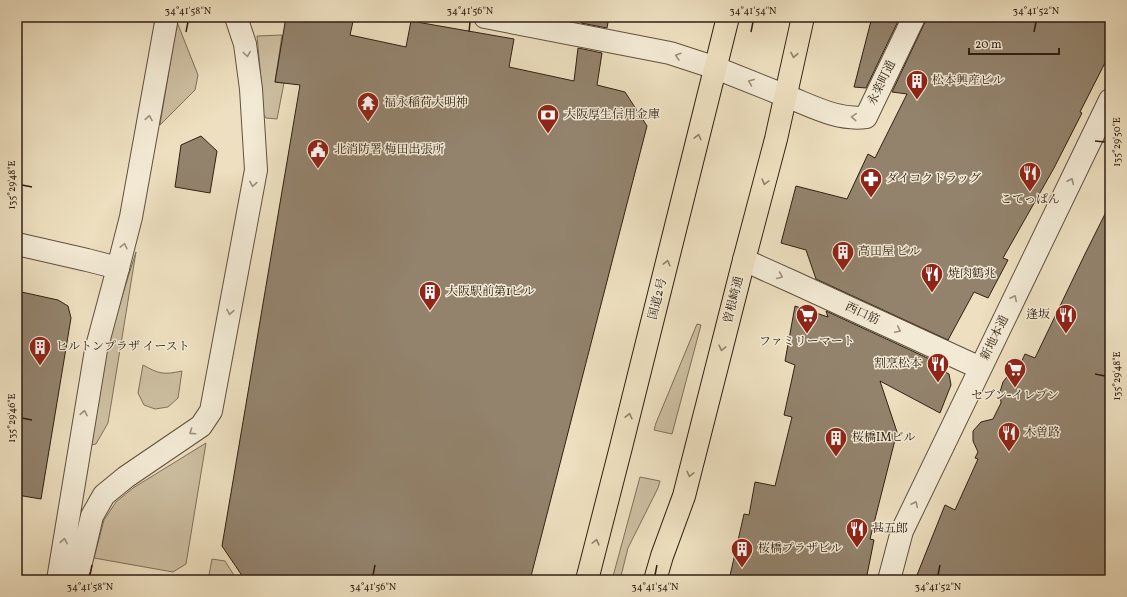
<svg xmlns="http://www.w3.org/2000/svg" width="1127" height="597" font-family="Vollkorn,'Noto Serif JP',serif">
	<style>
		.green { fill: #cdbfa2; stroke: #7f705b }
		.building { fill: #93836d; stroke: #312014 }
		.lines { fill: none; stroke-linecap: round; stroke-linejoin: round }
		.minor-casing { stroke: #60503f; stroke-width: 24 }
		.tertiary-casing { stroke: #60503f; stroke-width: 24 }
		.trunk-casing { stroke: #312014; stroke-width: 24 }
		.minor { stroke: #f3ead5; stroke-width: 22 }
		.tertiary { stroke: #f3ead5; stroke-width: 22 }
		.trunk { stroke: #eddfbf; stroke-width: 22 }
		.oneway { stroke: #9c8f7e }
		.oneway2 { stroke: #8f806a }
		.ticks { fill: none; stroke: #312014; stroke-width: 1.5 }
		.labels { text-anchor: middle; dominant-baseline: central; stroke-width: 3; stroke-linejoin: round; paint-order: stroke }
		.poi-label { font-size: 12px; fill: #312014; stroke: #f3ead5; text-anchor: start }
		.street-label { font-size: 12px; fill: #312014; stroke: #f3ead5 }
		.neatline { fill: none; stroke: #312014; stroke-width: 1.5 }
		.ticks-label { font-size: 10px; text-anchor: middle; fill: #312014 }
	</style>
	<rect width="100%" height="100%" fill="#eddfbf"/>
	<filter id="stains"><feTurbulence type="fractalNoise" baseFrequency=".005" numOctaves="4"/><feColorMatrix values="0 0 0 0 .2 0 0 0 0 .09 0 0 0 0 .02 0 0 0 .5 -.17"/></filter>
	<radialGradient id="worn" r=".72"><stop offset=".6" stop-color="#630" stop-opacity="0"/><stop offset="1" stop-color="#630" stop-opacity=".3"/></radialGradient>
	<path class="green" d="M177,22l21,53 -3,15 -35,35z
		M282,35l-7,47 9,1 -7,36 -11,-1 -5,-7v-32l-4,-43z
		M136,252l-28,171 -12,21 -5,1 9,-78z
		M697,324l4,1 -29,109 -18,-4 2,-7z
		M143,365c16,9 21,10 39,6l-4,27 -10,9 -13,2 -11,-4 -6,-12z
		M206,443l-20,121 -13,8 -79,-14 10,-38 12,-18 17,-14z
		M640,477l20,4 -2,7 -30,60 -8,32h-8z
		M212,559l13,2 12,19h-29z"/>
	<path class="building" d="M286,17h68l-4,18 56,12 5,-26 103,18 -5,28 65,14 4,-33 24,5 -5,32 28,7 22,34 -117,454h-285l-23,-34 78,-461 -25,-3z
		M582,17h27l-2,11 -26,-5z
		M872,17h28l-34,71 -12,-1z
		M926,17h175l9,5v31l-30,59 2,1 -28,55 -51,90 5,2 -20,38 -14,-6 -26,48 -132,-61 -10,-29 -25,-7 15,-57 51,13 21,-45 7,4 32,-64 -15,-2 33,-70z
		M201,136l16,15 -7,42 -35,-6 6,-42z
		M1110,204v376h-195l30,-75 10,5 23,-51 -3,-1 3,-6 -5,-11v-10l8,-9 12,-3 8,-16 -1,-11 3,-10 7,-9 8,-4 7,-15 10,4 50,-104z
		M17,291l41,9 10,6 3,12 -30,181 -24,-4z
		M795,306l33,11 -2,-6 110,51 -2,4 15,8 2,11 -11,28 -60,-32 17,51 -27,107 4,1 -8,40h-137l15,-66 5,1 6,-33 20,4 17,-69 -8,-2 11,-50 -10,-4z"/>
	<g class="lines">
		<g class="minor-casing">
			<path id="minor" d="M786,96c26,10 52,25 80,21l48,-100
				M744,260l49,22 187,86
				M58,580l38,-230 22,-82 13,-51 36,-200
				M73,580l7,-13 12,-51 12,-21 22,-18 75,-51 10,-15 45,-241 -5,-81 -6,-45 -9,-27
				M889,580l13,-49 208,-431"/>
		</g>
		<g class="tertiary-casing">
			<path id="tertiary" d="M485,17l185,36 46,15 70,28
				M17,244l70,16 31,8"/>
		</g>
		<g class="trunk-casing">
			<path id="trunk" d="M587,580l34,-133 107,-430
				M655,580l7,-24 22,-60 60,-236 32,-121 27,-122"/>
		</g>
		<use href="#minor" class="minor"/>
		<use href="#tertiary" class="tertiary"/>
		<use href="#trunk" class="trunk"/>
	</g>
	<defs><path id="oneway-chevron" d="M-2-3.5L2.5 0L-2 3.5" fill="none" stroke-width="1.6" stroke-linecap="round" stroke-linejoin="round"/></defs>
	<g class="oneway">
		<use href="#oneway-chevron" transform="translate(247 54) rotate(83)"/>
		<use href="#oneway-chevron" transform="translate(678 56) rotate(-163)"/>
		<use href="#oneway-chevron" transform="translate(751 82) rotate(-158)"/>
		<use href="#oneway-chevron" transform="translate(854 117) rotate(-176)"/>
		<use href="#oneway-chevron" transform="translate(149 118) rotate(-80)"/>
		<use href="#oneway-chevron" transform="translate(1071 181) rotate(-64)"/>
		<use href="#oneway-chevron" transform="translate(253 184) rotate(100)"/>
		<use href="#oneway-chevron" transform="translate(124 246) rotate(-76)"/>
		<use href="#oneway-chevron" transform="translate(780 276) rotate(23)"/>
		<use href="#oneway-chevron" transform="translate(1014 298) rotate(-64)"/>
		<use href="#oneway-chevron" transform="translate(230 312) rotate(100)"/>
		<use href="#oneway-chevron" transform="translate(898 330) rotate(25)"/>
		<use href="#oneway-chevron" transform="translate(84 413) rotate(-80)"/>
		<use href="#oneway-chevron" transform="translate(192 432) rotate(146)"/>
		<use href="#oneway-chevron" transform="translate(915 504) rotate(-64)"/>
		<use href="#oneway-chevron" transform="translate(64 541) rotate(-80)"/>
	</g>
	<g class="oneway2">
		<use href="#oneway-chevron" transform="translate(794 55) rotate(101)"/>
		<use href="#oneway-chevron" transform="translate(698 137) rotate(-76)"/>
		<use href="#oneway-chevron" transform="translate(765 182) rotate(105)"/>
		<use href="#oneway-chevron" transform="translate(667 263) rotate(-76)"/>
		<use href="#oneway-chevron" transform="translate(722 348) rotate(104)"/>
		<use href="#oneway-chevron" transform="translate(629 416) rotate(-76)"/>
		<use href="#oneway-chevron" transform="translate(690 474) rotate(104)"/>
		<use href="#oneway-chevron" transform="translate(596 542) rotate(-75)"/>
	</g>
	<path class="ticks" d="M186,32l2,-10M469,32l1,-10M751,32l2,-10M1034,32l2,-10M1095,141l10,1M22,185l10,2M1095,374l10,2M22,418l10,2M90,575l2,-10M373,575l2,-10M655,575l2,-10M938,575l2,-10"/>
	<defs>
		<g id="building-pin" transform="scale(1.15)"><path d="M0 17L-7.5 6A9.5 9.5 0 1 1 7.5 6Z" fill="#8f2418" stroke="#f3ead5"/><path d="M-4-6H4V6H1V3H-1V6H-4ZM-2.5-4.3h1.7v1.8h-1.7ZM.8-4.3h1.7v1.8H.8ZM-2.5-1h1.7V.8h-1.7ZM.8-1h1.7V.8H.8Z" fill="#fff"/></g>
		<g id="temple-pin" transform="scale(1.15)"><path d="M0 17L-7.5 6A9.5 9.5 0 1 1 7.5 6Z" fill="#8f2418" stroke="#f3ead5"/><path d="M0-6L5-2H3V0L6.5 2.5H4V6H1.5V3h-3V6H-4V2.5H-6.5L-3 0V-2H-5Z" fill="#fff"/></g>
		<g id="bank-pin" transform="scale(1.15)"><path d="M0 17L-7.5 6A9.5 9.5 0 1 1 7.5 6Z" fill="#8f2418" stroke="#f3ead5"/><path d="M-6-4H6V4H-6ZM0-2.3a2.3 2.3 0 1 0 0 4.6a2.3 2.3 0 1 0 0-4.6Z" fill="#fff"/></g>
		<g id="civic-pin" transform="scale(1.15)"><path d="M0 17L-7.5 6A9.5 9.5 0 1 1 7.5 6Z" fill="#8f2418" stroke="#f3ead5"/><path d="M-.6-6.5H3V-4.5H.6V-3L4-1V1h2V6H-6V1h2V-1L-.6-3ZM-1.2 2.5V6h2.4V2.5Z" fill="#fff"/></g>
		<g id="restaurant-pin" transform="scale(1.15)"><path d="M0 17L-7.5 6A9.5 9.5 0 1 1 7.5 6Z" fill="#8f2418" stroke="#f3ead5"/><path d="M-5-6h1v4h1v-4h1v4h1v-4h1v5L-1.5 .5V6h-2V.5L-5-1ZM5-6V6H3V1.5H1.5Q1.5-4 5-6Z" fill="#fff"/></g>
		<g id="pharmacy-pin" transform="scale(1.15)"><path d="M0 17L-7.5 6A9.5 9.5 0 1 1 7.5 6Z" fill="#8f2418" stroke="#f3ead5"/><path d="M-2-6h4v4h4v4h-4v4h-4v-4h-4v-4h4Z" fill="#fff"/></g>
		<g id="supermarket-pin" transform="scale(1.15)"><path d="M0 17L-7.5 6A9.5 9.5 0 1 1 7.5 6Z" fill="#8f2418" stroke="#f3ead5"/><path d="M-6-5.5h2.5l.6 2H6L4.5 2H-2.5L-4.4-4H-6ZM-1.5 3.2a1.3 1.3 0 1 0 .1 0ZM3 3.2a1.3 1.3 0 1 0 .1 0Z" fill="#fff"/></g>
	</defs>
	<g fill-rule="evenodd">
		<use href="#building-pin" x="917" y="81"/>
		<use href="#temple-pin" x="368" y="103"/>
		<use href="#bank-pin" x="548" y="115"/>
		<use href="#civic-pin" x="318" y="150"/>
		<use href="#restaurant-pin" x="1030" y="173"/>
		<use href="#pharmacy-pin" x="871" y="179"/>
		<use href="#building-pin" x="843" y="252"/>
		<use href="#restaurant-pin" x="932" y="274"/>
		<use href="#building-pin" x="430" y="292"/>
		<use href="#supermarket-pin" x="807" y="315"/>
		<use href="#restaurant-pin" x="1066" y="315"/>
		<use href="#building-pin" x="40" y="347"/>
		<use href="#restaurant-pin" x="938" y="364"/>
		<use href="#supermarket-pin" x="1015" y="369"/>
		<use href="#restaurant-pin" x="1009" y="433"/>
		<use href="#building-pin" x="836" y="438"/>
		<use href="#restaurant-pin" x="857" y="529"/>
		<use href="#building-pin" x="742" y="549"/>
	</g>
	<g class="labels">
		<g class="poi-label">
			<text x="932" y="81">松本興産ビル</text>
			<text x="384" y="103">福永稲荷大明神</text>
			<text x="564" y="115">大阪厚生信用金庫</text>
			<text x="334" y="150">北消防署 梅田出張所</text>
			<text x="886" y="179">ダイコクドラッグ</text>
			<text x="1030" y="200" text-anchor="middle">こてっぱん</text>
			<text x="858" y="252">高田屋 ビル</text>
			<text x="948" y="274">焼肉鶴兆</text>
			<text x="446" y="292">大阪駅前第1ビル</text>
			<text x="1050" y="315" text-anchor="end">逢坂</text>
			<text x="807" y="342" text-anchor="middle">ファミリーマート</text>
			<text x="56" y="347">ヒルトンプラザ イースト</text>
			<text x="922" y="364" text-anchor="end">割烹松本</text>
			<text x="1015" y="396" text-anchor="middle">セブン-イレブン</text>
			<text x="1024" y="433">木曽路</text>
			<text x="852" y="438">桜橋IMビル</text>
			<text x="872" y="529">甚五郎</text>
			<text x="758" y="549">桜橋プラザビル</text>
		</g>
		<g class="street-label">
			<text transform="translate(882 83) rotate(-64)">永楽町通</text>
			<text transform="translate(658 299) rotate(-76)">国道2号</text>
			<text transform="translate(734 300) rotate(-76)">曽根崎通</text>
			<text transform="translate(862 314) rotate(25)">西口筋</text>
			<text transform="translate(995 338) rotate(-64)">新地本通</text>
		</g>
	</g>
	<rect width="1127" height="597" fill="none" stroke="#eddfbf" stroke-width="44"/>
	<path d="M969 48v6h90v-6" fill="none" stroke="#312014" stroke-width="2"/>
	<text x="975" y="48" font-size="12" fill="#312014" stroke="#f3ead5" stroke-width="3" paint-order="stroke">20 m</text>
	<rect x="22" y="22" width="1083" height="553" class="neatline"/>
	<g class="ticks-label">
		<text x="188" y="14">34°41'58"N</text>
		<text x="470" y="14">34°41'56"N</text>
		<text x="753" y="14">34°41'54"N</text>
		<text x="1036" y="14">34°41'52"N</text>
		<text transform="translate(1116 142) rotate(-90)" y="4">135°29'50"E</text>
		<text transform="translate(11 185) rotate(-90)" y="4">135°29'48"E</text>
		<text transform="translate(1116 376) rotate(-90)" y="4">135°29'48"E</text>
		<text transform="translate(11 418) rotate(-90)" y="4">135°29'46"E</text>
		<text x="90" y="590">34°41'58"N</text>
		<text x="373" y="590">34°41'56"N</text>
		<text x="655" y="590">34°41'54"N</text>
		<text x="938" y="590">34°41'52"N</text>
	</g>
	<rect width="100%" height="100%" filter="url(#stains)"/>
	<rect width="100%" height="100%" fill="url(#worn)"/>
</svg>
